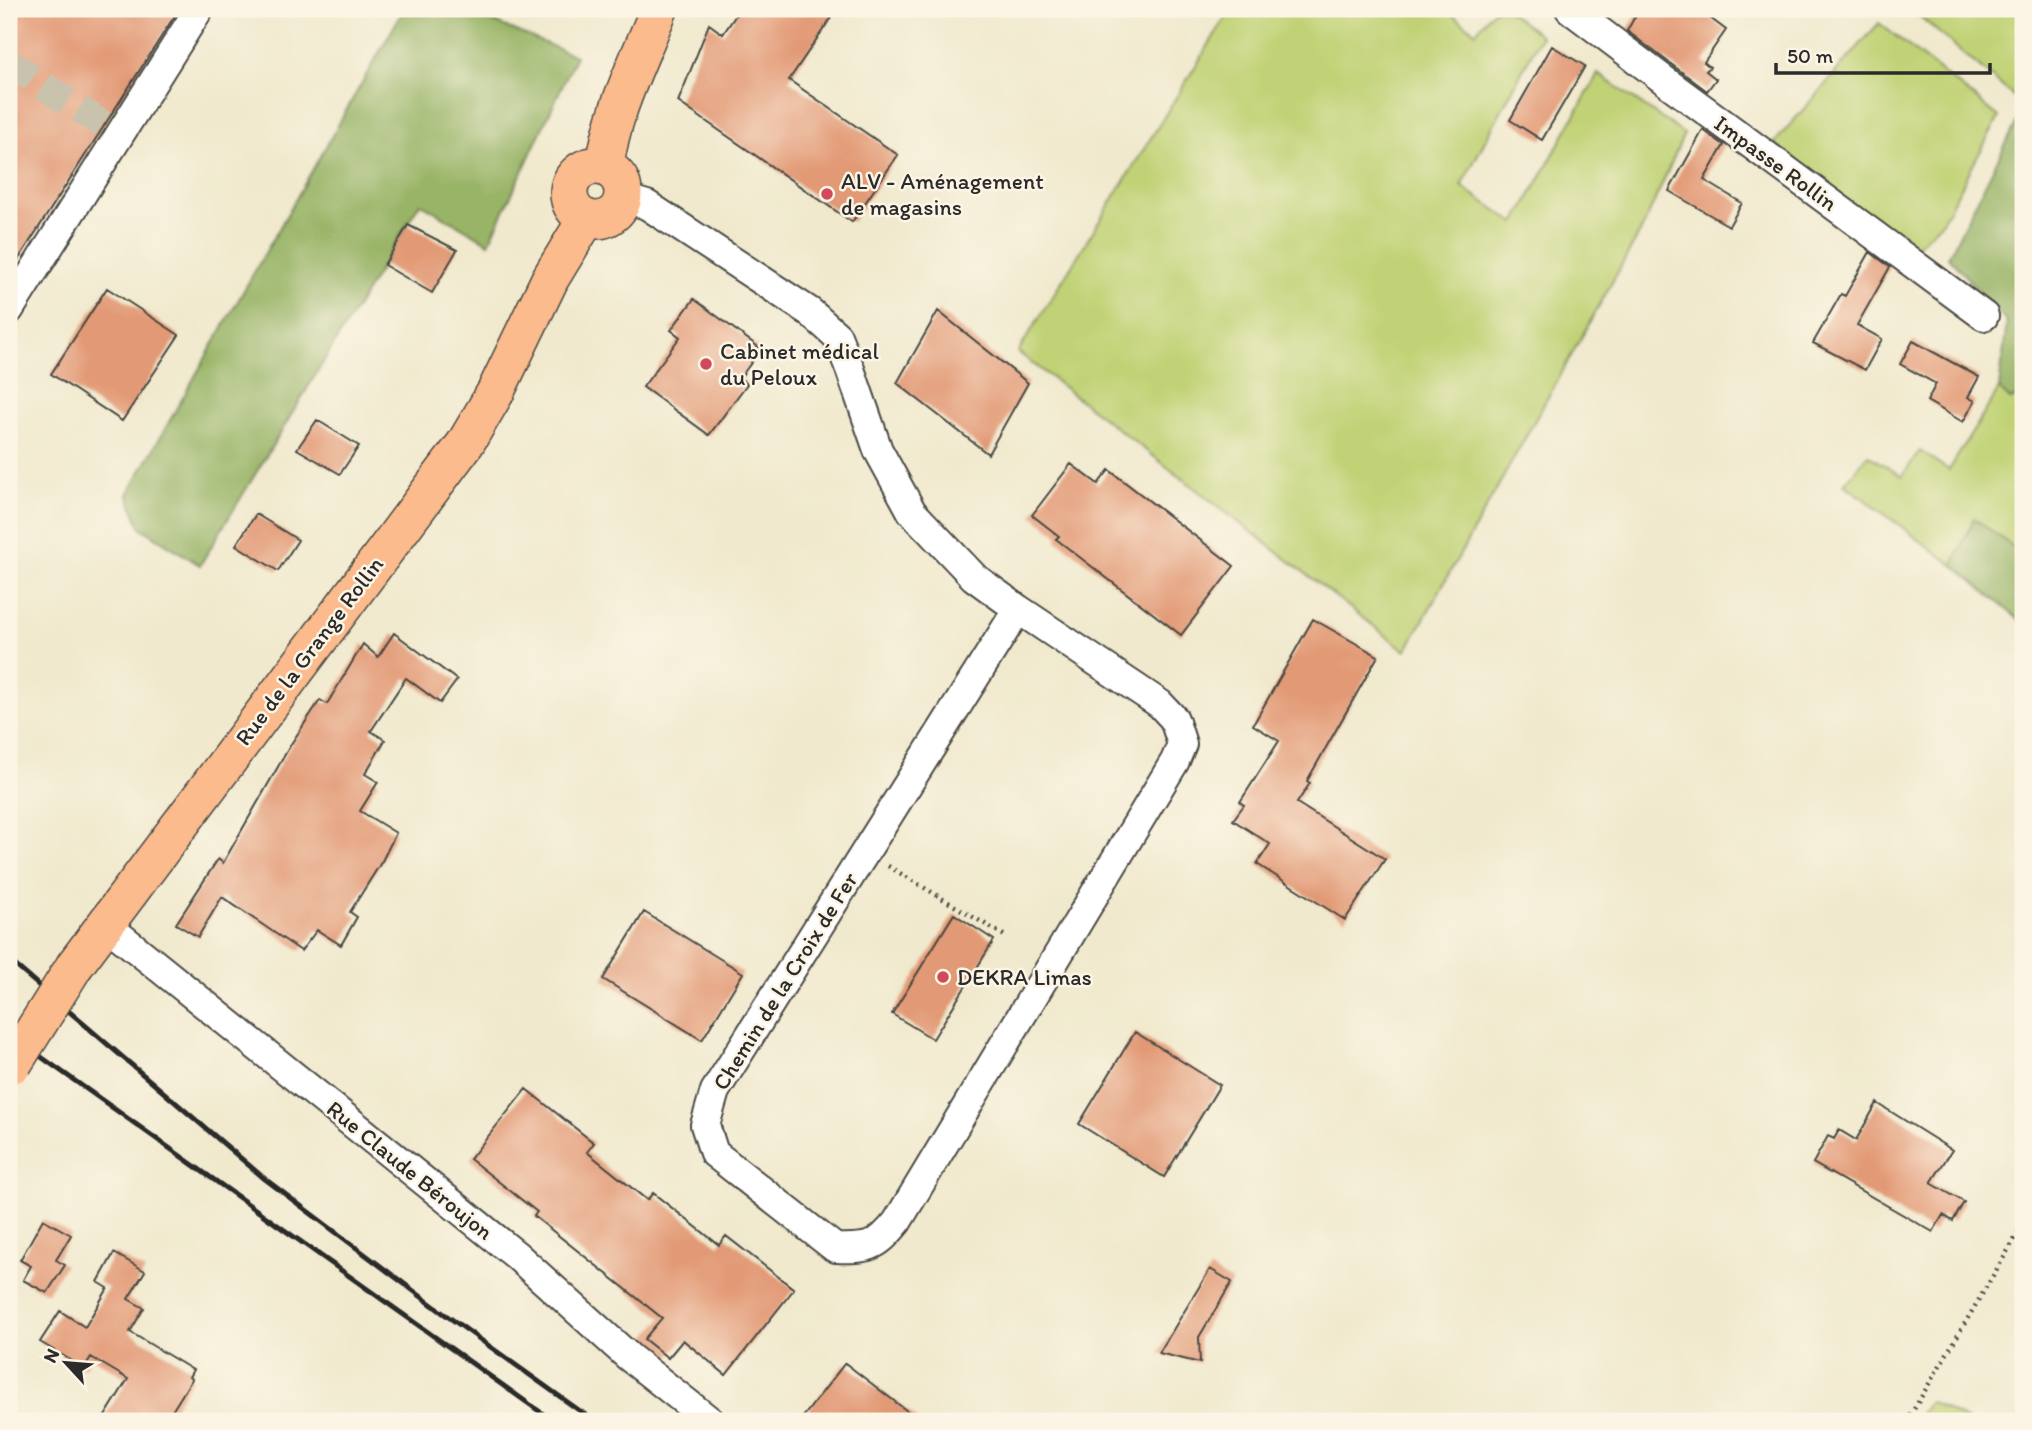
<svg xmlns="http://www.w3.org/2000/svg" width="2032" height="1430" font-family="Itim,sans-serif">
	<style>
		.green { fill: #c0d274; stroke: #767e50; stroke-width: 2 }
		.forest { fill: #98b466; stroke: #627048; stroke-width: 2 }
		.building { fill: #e29974 }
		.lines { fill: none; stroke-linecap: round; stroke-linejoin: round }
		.minor-tunnel { stroke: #c9c3ad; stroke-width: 28; stroke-dasharray: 28 14; stroke-linecap: butt }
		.minor-casing { stroke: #494843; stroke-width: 32 }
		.major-casing { stroke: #494843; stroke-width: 40 }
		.path { stroke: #494843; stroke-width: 4.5; stroke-dasharray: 2 5; stroke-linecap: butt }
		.minor { stroke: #fff; stroke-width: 28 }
		.major { stroke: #fbbb8d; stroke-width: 37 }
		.rail { stroke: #2b2b2b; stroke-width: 5 }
		.major-bridge-casing { stroke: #494843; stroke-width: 40; stroke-linecap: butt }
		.major-bridge { stroke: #fbbb8d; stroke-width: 37 }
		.poi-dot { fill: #d1495b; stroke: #fcf5e5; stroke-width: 2.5 }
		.labels { text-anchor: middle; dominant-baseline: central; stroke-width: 5; stroke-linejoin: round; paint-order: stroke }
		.street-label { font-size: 23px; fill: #2b2b2b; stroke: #fcf5e5 }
		.poi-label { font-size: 23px; fill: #2b2b2b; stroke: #fcf5e5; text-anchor: start }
	</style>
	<rect width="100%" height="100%" fill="#fcf5e5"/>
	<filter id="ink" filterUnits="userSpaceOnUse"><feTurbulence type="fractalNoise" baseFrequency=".0143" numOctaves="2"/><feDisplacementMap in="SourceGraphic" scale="14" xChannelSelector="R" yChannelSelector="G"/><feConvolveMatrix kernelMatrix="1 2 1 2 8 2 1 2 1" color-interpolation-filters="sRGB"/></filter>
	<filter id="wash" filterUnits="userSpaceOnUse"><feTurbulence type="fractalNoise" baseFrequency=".00686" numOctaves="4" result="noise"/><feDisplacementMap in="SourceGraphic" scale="28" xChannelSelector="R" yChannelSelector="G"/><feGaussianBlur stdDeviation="1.57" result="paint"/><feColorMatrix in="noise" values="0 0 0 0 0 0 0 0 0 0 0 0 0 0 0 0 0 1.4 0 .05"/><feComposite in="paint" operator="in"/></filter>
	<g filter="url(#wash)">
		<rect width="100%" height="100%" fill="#f0e9cd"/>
		<path class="green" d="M1231,9h214l31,23 18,-23h12l35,27 -80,150 54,37 83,-149 86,60 -41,93 -237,424 -388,-299z
			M1911,9h112v95z
			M1879,23l120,94 -57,105 -30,29 -138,-108z
			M1999,389l11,11 13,-5v159l-49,-36 -21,47 -109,-81 24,-29 34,21 18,-25 29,19z
			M1929,1401l39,20h-51z"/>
		<path class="forest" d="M404,9h59l113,47 -87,187 -69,-40 -220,362 -60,-38 -12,-33z
			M2023,110v285l-13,5 -11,-11 8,-67 -59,-65z
			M1974,518l49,36v69l-70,-58z"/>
		<g id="blocks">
			<path class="building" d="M9,9h170l-170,265z
				M740,9h97l-48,71 109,75 -46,67 -174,-120 31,-78 14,10z
				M1639,9h59l28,21 -22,32 6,5 -4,4 10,8 -9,12 -80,-60z
				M1552,46l33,20 -43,74 -32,-20z
				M1703,130l21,15 -20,35 38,23 -13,23 -60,-35z
				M408,225l49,25 -25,43 -48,-28z
				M1870,252l20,15 -33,58 25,14 -17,31 -52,-27 28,-49 4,2z
				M107,288l72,47 -57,86 -71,-47z
				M694,299l67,50 -21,29 7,6 -38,51 -66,-48 37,-50 -9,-7z
				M938,311l90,72 -40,71 -91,-71z
				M1913,341l66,36 -11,20 7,4 -12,21 -36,-21 9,-17 -36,-20z
				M317,420l42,26 -19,28 -43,-25z
				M1071,464l27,20 11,-14 125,96 -53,69 -125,-96 3,-3 -27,-21z
				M256,514l42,26 -20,31 -42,-26z
				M1313,619l65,37 -71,125 3,2 -13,20 88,56 -40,61 -88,-56 13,-20 -37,-24 11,-15 -4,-3 39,-61 -26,-16z
				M394,633l63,47 -17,23 -34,-25 -35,53 14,9 -20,34 13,8 -18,29 36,22 -14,28 -32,51 7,5 -16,28 -24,-15 -16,21 -79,-54 -24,40 -22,-13 42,-65 5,4 68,-119 29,-44 7,4 36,-60 15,13z
				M644,912l99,61 -41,67 -99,-61z
				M954,914l40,26 -61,99 -41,-25z
				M1135,1032l85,53 -56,92 -85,-53z
				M526,1089l68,54 -7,9 60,48 6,-7 66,52 7,-9 68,53 -68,86 -43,-35 -15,18 -24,-19 18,-21 -128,-102 3,-4 -67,-53z
				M1877,1103l75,47 -21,33 33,19 -11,19 -10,-6 -10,17 -120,-69 15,-27 6,3 5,-9 17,10z
				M43,1219l28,16 -15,25 9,5 -18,28 -24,-13 8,-14 -11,-6z
				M114,1253l31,18 -17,28 16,9 -14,24 63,38 -4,7 3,2 -26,42h-64l26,-42 -37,-22 -7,11 -44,-26 20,-31 25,16 23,-39 -10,-6z
				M1210,1269l22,13 -33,55 1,26 -41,-10z
				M845,1363l75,58h-120z"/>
		</g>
	</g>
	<g filter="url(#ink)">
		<use href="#blocks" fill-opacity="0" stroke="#494843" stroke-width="2"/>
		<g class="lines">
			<path class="minor-tunnel" d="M9,63l96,63"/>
			<g class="minor-casing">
				<path id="minor" d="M1570,9l98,74 316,233
					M623,198l24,7 163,107 27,24 13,33 28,81 34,62 62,65 44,32 142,95 14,15 8,25 -7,17 -278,461c-21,26 -29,27 -62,26l-121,-95 -9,-28 10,-34 303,-482
					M9,310l190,-301
					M105,924l411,331 113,102 81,64"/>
			</g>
			<g class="major-casing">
				<path id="major" d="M569 193a27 27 0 1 1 54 0a27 27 0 1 1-54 0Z
					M605,167c6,-54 34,-107 54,-158
					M75,965l390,-521 30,-51 55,-114 37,-61"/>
			</g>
			<path class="path" d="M888,866l117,70
				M1907,1421l116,-196"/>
			<use href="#minor" class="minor"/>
			<use href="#major" class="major"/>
			<path class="rail" d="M9,960l256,219 178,134 151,108
				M9,1034l544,387"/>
			<g class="major-bridge-casing">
				<path id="major-bridge" d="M13,1064l62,-99"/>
			</g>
			<use href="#major-bridge" class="major-bridge"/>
		</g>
	</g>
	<g class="poi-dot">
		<circle cx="827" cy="194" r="7"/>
		<circle cx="706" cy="364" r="7"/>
		<circle cx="943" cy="977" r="7"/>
	</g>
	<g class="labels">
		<g class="street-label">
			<text transform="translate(1776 163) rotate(36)">Impasse Rollin</text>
			<text transform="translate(309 651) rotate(-53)">Rue de la Grange Rollin</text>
			<text transform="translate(785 981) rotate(-58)">Chemin de la Croix de Fer</text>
			<text transform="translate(410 1170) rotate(39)">Rue Claude Béroujon</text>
		</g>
		<g class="poi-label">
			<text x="841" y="181">ALV - Aménagement<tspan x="841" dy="26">de magasins</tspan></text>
			<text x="720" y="351">Cabinet médical<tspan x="720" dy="26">du Peloux</tspan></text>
			<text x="957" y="977">DEKRA Limas</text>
		</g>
	</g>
	<rect width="2032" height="1430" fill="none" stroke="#fcf5e5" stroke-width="35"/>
	<g transform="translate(66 1363) rotate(296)" stroke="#fcf5e5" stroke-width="5" paint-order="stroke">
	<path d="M0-5L12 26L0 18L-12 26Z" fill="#2b2b2b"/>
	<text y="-10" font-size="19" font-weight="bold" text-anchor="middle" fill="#2b2b2b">N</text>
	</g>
	<path d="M1776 63v10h214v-10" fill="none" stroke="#2b2b2b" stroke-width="3.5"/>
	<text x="1787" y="63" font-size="21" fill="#2b2b2b" stroke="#fcf5e5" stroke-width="5" paint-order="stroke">50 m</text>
</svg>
